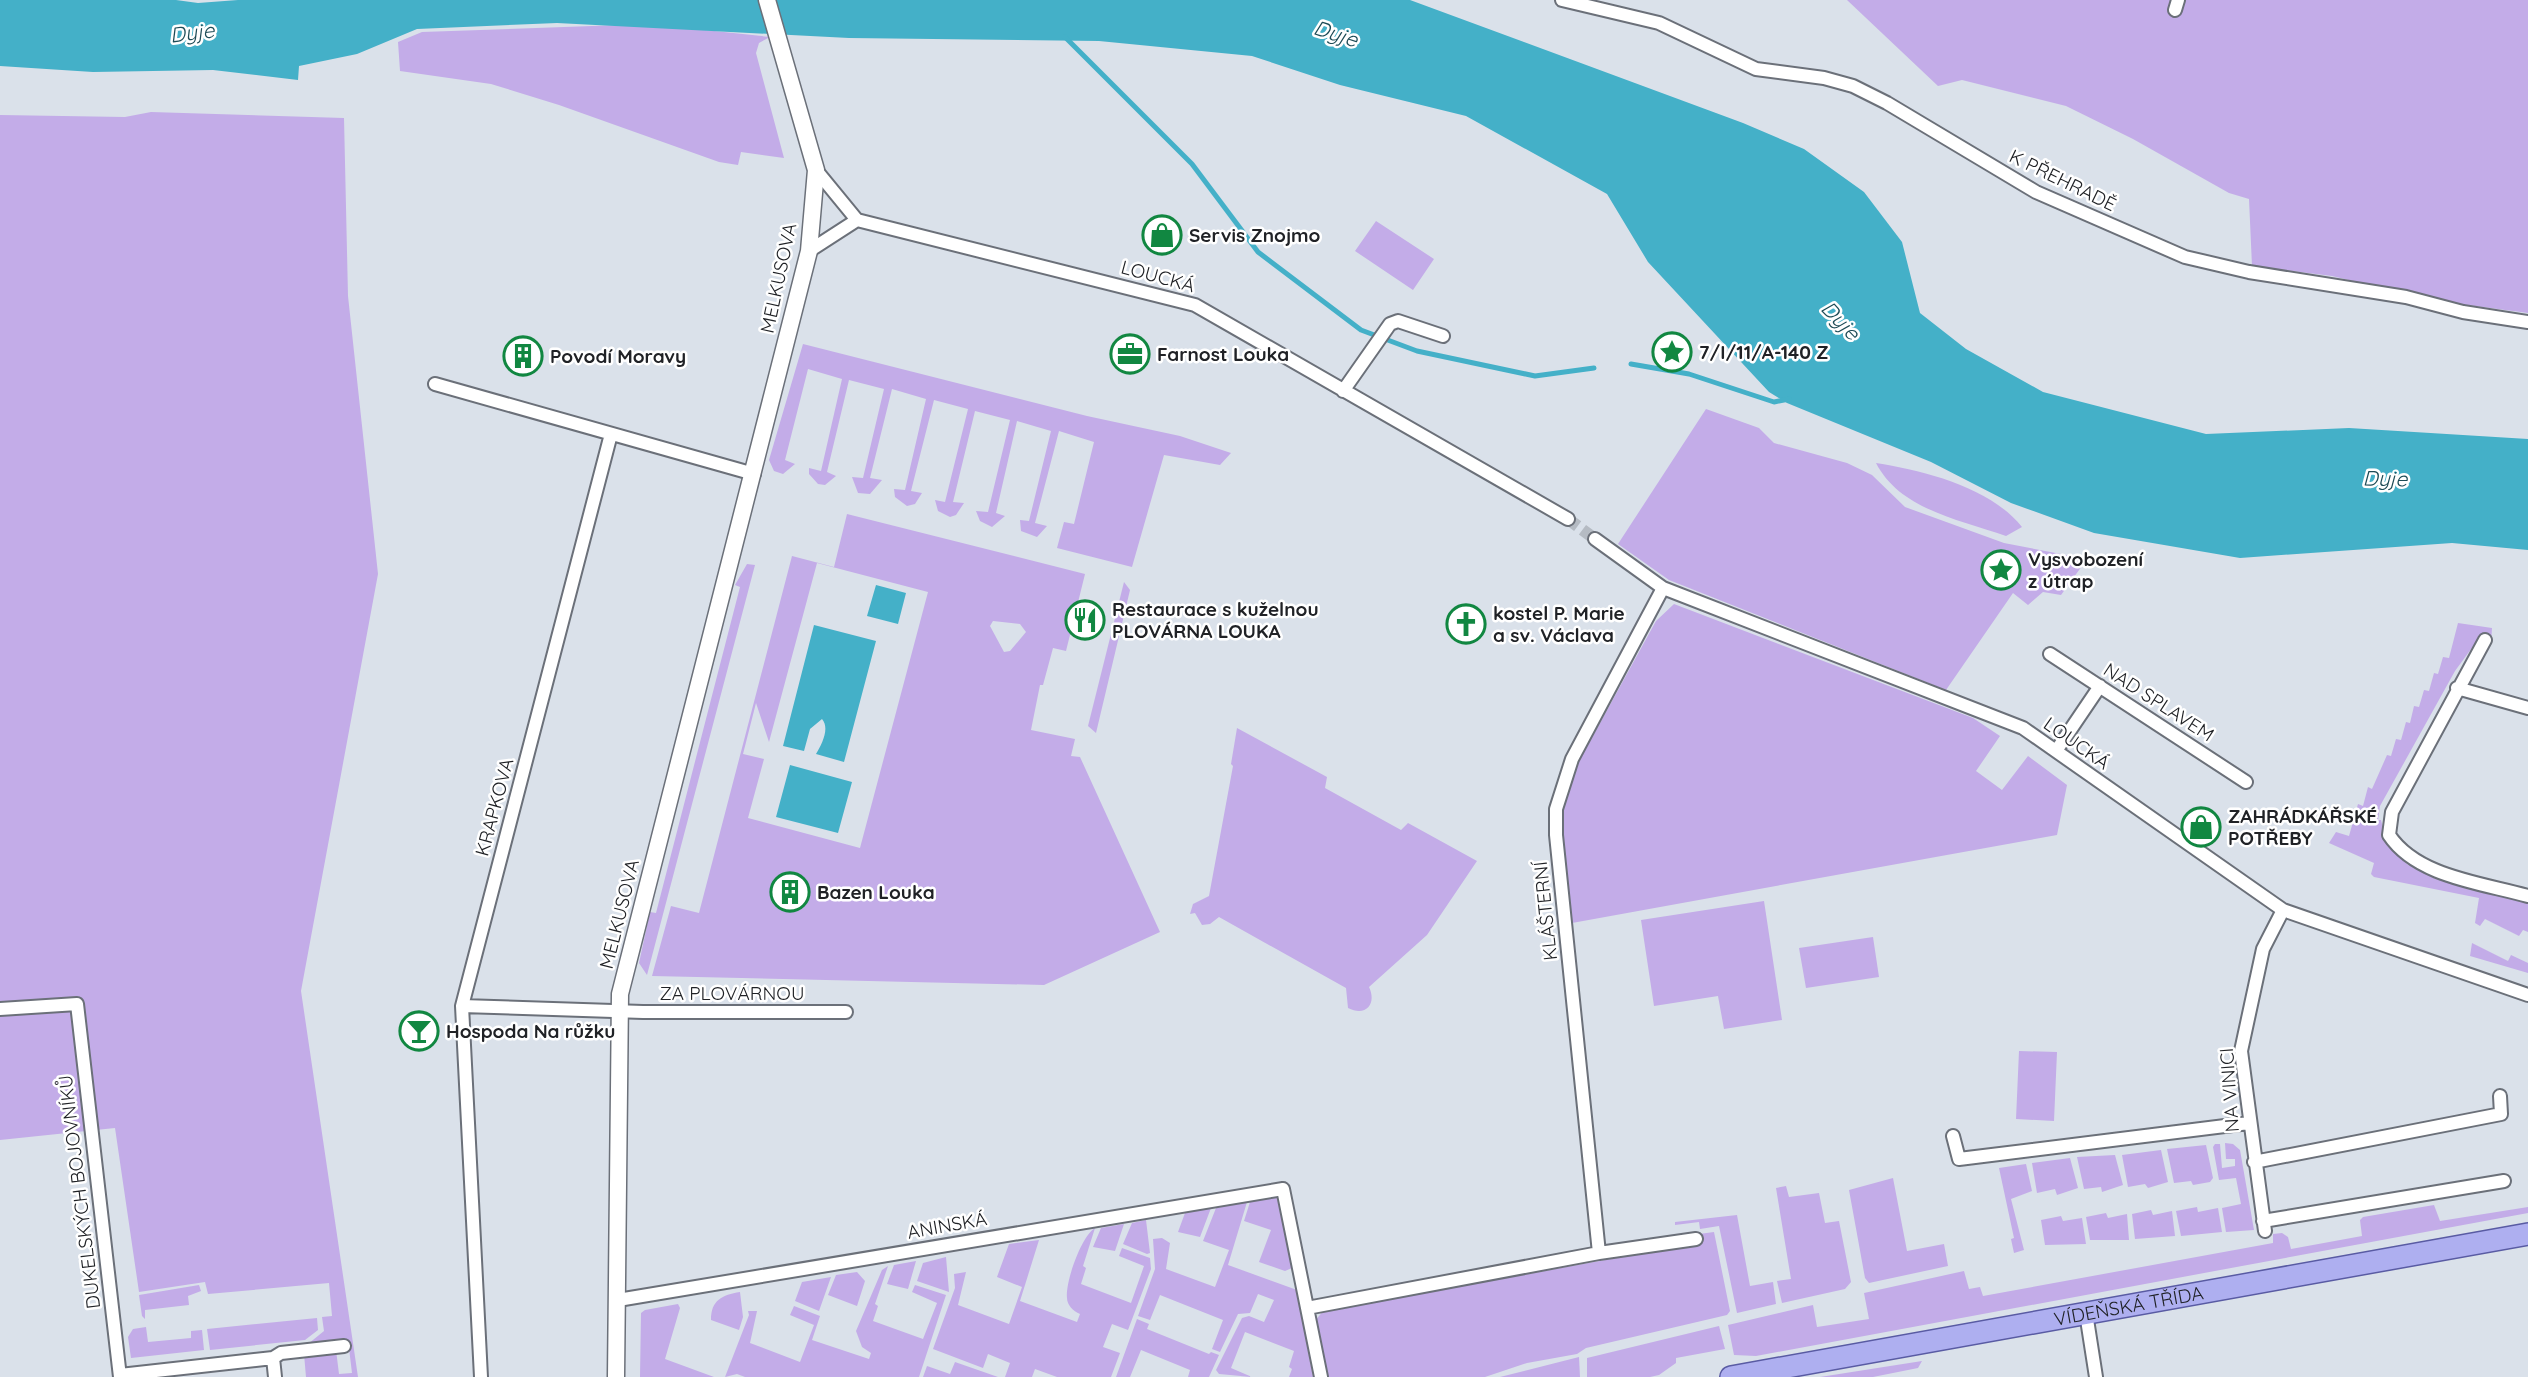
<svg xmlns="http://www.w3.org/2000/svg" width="2528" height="1377" font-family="Quicksand,sans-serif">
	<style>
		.green { fill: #c3ace8; fill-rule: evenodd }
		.water { fill: #44b0c8 }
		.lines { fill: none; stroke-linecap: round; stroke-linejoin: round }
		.stream { stroke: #44b0c8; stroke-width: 5 }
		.minor-tunnel { stroke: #b5bbc3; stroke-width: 12; stroke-dasharray: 12 6; stroke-linecap: butt }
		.minor-casing { stroke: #6b7079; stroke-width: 16 }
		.tertiary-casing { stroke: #6b7079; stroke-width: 19 }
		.primary-casing { stroke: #595ba3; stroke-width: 24 }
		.minor { stroke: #fff; stroke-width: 12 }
		.tertiary { stroke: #fff; stroke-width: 16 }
		.primary { stroke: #aeaff0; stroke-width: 21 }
		.labels { text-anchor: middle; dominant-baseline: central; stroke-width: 5; stroke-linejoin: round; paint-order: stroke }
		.street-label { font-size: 19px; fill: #202226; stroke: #fff }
		.poi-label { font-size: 19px; font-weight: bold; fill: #202226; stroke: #fff; text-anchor: start }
		.water-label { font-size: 21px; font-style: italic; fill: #1d4b56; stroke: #fff }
	</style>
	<rect width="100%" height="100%" fill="#dae1ea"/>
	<path class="green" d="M1847,0h681v313l-91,-12 -105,-25 -80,-10 -3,-67 -20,-6 -96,-54 -67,-33 -104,-26 -24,6z
		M648,24l122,13 -11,6 -3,10 28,105 -43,-6 -3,13 -19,-3 -160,-57 -68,-21 -91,-13 -2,-29 24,-10z
		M151,112l193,6 4,178 30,278 -77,417 57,386h-52l-2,-23 32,-4 3,24 13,-1 -4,-33 -40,4 16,-13 -2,-14 10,-1 -3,-33 -121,11 -3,-12 -66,10 -24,-164 -115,12v-1025l125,2z
		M1376,221l58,38 -21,31 -58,-39z
		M803,344l284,72 93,20 51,17 -11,12 -56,-10 -32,112 -75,-19 7,-26 10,2 20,-82 -35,-11 -24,92 12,3 -10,11 -16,-6 -1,-11 9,1 22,-90 -34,-10 -21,92 9,3 -13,11 -12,-6 -4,-10 12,1 22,-92 -35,-9 -22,91 11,1 -8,12 -6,2 -12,-6 -3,-11 10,2 23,-93 -34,-9 -23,91 11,2 -7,11 -8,2 -12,-9 -1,-8 11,1 21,-91 -34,-10 -22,89 12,2 -12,14 -12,-1 -6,-16 11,1 21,-89 -35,-9 -22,92 9,4 -11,9 -7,-1 -9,-10v-6l12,3 21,-92 -34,-10 -23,91 10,4 -12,10 -9,-3 -5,-11z
		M1706,409l53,19 15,15 73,20 25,12 33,32 99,36 83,16 -26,36 -18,-3 -15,13 -15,-12 -67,97 -277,-110 -51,-36z
		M1876,463c49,8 114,24 146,64l-16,9c-45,-16 -106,-26 -130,-73z
		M847,514l238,60 -19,77 -13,-3 -10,37h-3l-9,45 44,9 -4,17 9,1 80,175 -116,53 -392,-9 19,-70 28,7 93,-357 42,11zM817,563l111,29 -68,256 -112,-30 16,-59 -21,-5 13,-51 13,39zM993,621l27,3 6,8 -16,19 -6,1 -14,-26z
		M747,564l8,1 -108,410 -8,-12 11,-51 6,1 84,-326 -5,-2z
		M1124,582l6,8 -34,143 -8,-7z
		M1674,604l299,114 27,18 -24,35 26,19 26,-34 39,29 -10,50 -485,88c-4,-36 -15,-78 -8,-114 3,-16 9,-31 14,-46l78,-142z
		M2458,623l34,5 -1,16h-5l3,-7 -7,-3 -27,37 -75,135 -2,14h3l6,24 21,21 120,36v31l-5,-2 -4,6 -34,-17 -5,7 -5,-3 4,-25 -105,-21 -3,-3 3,-11 -45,-20 7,-11 13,4 9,-32 5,2 5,-19 4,2 15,-34 4,1 5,-17 5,1 5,-18 4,1 4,-17 5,1 5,-17 5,1 5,-18 4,1 5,-17 6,1z
		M1237,728l90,49 -2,11 76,42 7,-7 69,38 -50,74 -58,52c8,17 -3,30 -21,21l-2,-20 -127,-71 -9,7 -8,1 -7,-12 -5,1 3,-10 16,-8 24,-130 -2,-2z
		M1764,901l18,119 -58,9 -6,-33 -64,10 -13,-86z
		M1873,937l6,40 -73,11 -7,-40z
		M2472,943l36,18 3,-6 17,8v10l-58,-17z
		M2019,1051l38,1 -3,69 -38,-2z
		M2225,1143l8,1 7,6 14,80 -28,2 -4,-24 19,-4 -5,-26 -17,2 -6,-33 2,-3h5l2,24 13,-2v-7h-9z
		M2206,1145l7,33 -3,4 -17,3 -2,-4 -17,2 -7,-34z
		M2161,1150l7,32 -20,6 -3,-4 -17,3 -6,-32z
		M2115,1155l8,30 -21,7 -1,-5 -17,2 -7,-32z
		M2070,1158l8,30 -21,7 -2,-6 -18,4 -5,-30z
		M2026,1164l6,27 -21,8 13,51 -10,3 -3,-14 3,-1 -15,-70z
		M1893,1178l14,73 37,-7 4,22 -79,17 -4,-5 -16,-88z
		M1786,1186l3,11 30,-4 6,30 14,-2 12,61 -6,7 -63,14 -5,-22 14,-2 -15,-91z
		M1277,1197l15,71 -7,3 -26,-9 12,-32 -27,-9 6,-19z
		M1247,1202l-19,63 69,25 16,87h-24l3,-8 -3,-2 5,-16 -49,-19 -14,36 21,9 -33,-3 -3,-4 26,-52 7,-2 15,6 10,-22 -16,-6 -8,19 -12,1 -18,38 -8,-3 11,-29 -63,-25 -10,25 -12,-4 17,-47 -2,-30 9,-1 8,5 -4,26 49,18 14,-37 -26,-9 13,-33z
		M2434,1205l6,16 88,-14v6l-772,143 -22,-1 -6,-30 85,-20 4,22 52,-8 -5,-26 100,-22 5,18 11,-2 3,9 290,-53v-9l9,-1 6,4 3,12 71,-13 -2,-16 3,-3z
		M2197,1207l1,5 20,-4 4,24 -41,4 -5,-25z
		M1211,1208l-11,29 -22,-5 7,-19z
		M2151,1210l2,5 19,-4 3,25 -40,3 -3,-25z
		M2106,1213l2,5 19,-4 2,26h-39l-4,-23z
		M1737,1215l13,71 23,-4 3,22 -39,9 -18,-87 -19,3 -1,-7 -24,3v-3z
		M2061,1216l2,5 19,-3 4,26 -41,1 -4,-25z
		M1146,1220l4,33 -3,1 -24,-10 9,-21z
		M1124,1224l-9,27 -22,-4 8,-19z
		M1095,1228l-12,38 3,2 -5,16 50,19 13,-37 -25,-10 3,-8 28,10 1,11 -23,61 -16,-6 -9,23 17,6 -9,24h-54l-22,-8 -3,8h-27l5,-14 -22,-9 -5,14 -50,-19 22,-61 -1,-14 12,-2 -8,33 51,19 13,-37 -25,-10 12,-33 30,-4 -19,61 57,21 3,-8c-7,-3 -13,-9 -13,-16 -2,-16 15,-63 28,-70z
		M1714,1232l16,79 -3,4 -141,33 -9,6 -50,9 -42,14h-158l-12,-56 8,-10 376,-68v-9z
		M946,1257l3,35 -32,-11 6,-18z
		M916,1261l-8,28 -21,-5 7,-19z
		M888,1266l-13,38 3,2 -5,15 50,18 14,-36 -25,-11 3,-7 31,10 -27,82h-174l-8,-3 -12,3 24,-62 -1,-4h9l-7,32 50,19 14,-37 -24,-10 4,-9 26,10 -8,24 57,19 2,-6 -9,-6 -6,-16 26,-61z
		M857,1272l8,9 -8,25 -29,-11 8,-20z
		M831,1277l-12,34 -24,-10 7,-19z
		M199,1285l2,6 -13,5 1,9 -44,5v9l-3,-3 -3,-21z
		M740,1292l3,25 -4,13 -28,-10c0,-20 11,-25 29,-28z
		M678,1304l2,4 -15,51 49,18h-74l1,-64 4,-3z
		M317,1318l1,12 -13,10 -95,10 -3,-21z
		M1137,1319l12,5 -2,5 62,25 2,-2 8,3 -10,22h-21l2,-7 -49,-20 -11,27h-14z
		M1719,1326l6,23 -49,9v5l-17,12 -9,2h-63v-19z
		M146,1327l2,15 43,-4v-7l11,-1 2,20 -73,8 -3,-21 5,-8z
		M1579,1357l1,20h-80z
		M1922,1361l-4,7 -45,9h-53z
		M955,1362l43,15h-75l4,-11 23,8z"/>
	<path class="water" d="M0,0h176l22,3 40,-3h1172l333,123 61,26 60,43 38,50 18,71 46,36 77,43 163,42 143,-6 179,11v111l-76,-7 -212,15 -146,-25 -83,-30 -80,-41 -144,-59 -18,-11 -121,-130 -41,-68 -141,-78 -126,-31 -88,-29 -153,-15 -250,-3 -292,-15 -140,6 -60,25 -58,12 -1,14 -85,-10 -120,2 -93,-6z
		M876,585l30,8 -8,31 -31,-8z
		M814,625l62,16 -32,121 -28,-8c6,-10 14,-26 6,-35l-12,10 -6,22 -21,-5z
		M790,765l62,17 -14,51 -62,-16z"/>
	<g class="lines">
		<path class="stream" d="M1065,37l127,127 66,88 103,78 56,21 118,25 59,-8
			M1631,364l58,10 85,28 15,-3"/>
		<path class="minor-tunnel" d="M1568,519l27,20"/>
		<g class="minor-casing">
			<path id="minor" d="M1562,0l97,23 97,46 68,9 29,8 34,17 149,89 149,65 64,15 157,25 57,15 65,10
				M2175,10l3,-10
				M816,170l41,50 338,85 373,214
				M809,251l48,-31
				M435,384l319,90
				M1343,391l47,-67 8,-3 45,15
				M1595,539l68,49 360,140 260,182 245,85
				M2485,640l-93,172 -3,23c28,42 93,48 139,61
				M2050,654l196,128
				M2457,688l71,20
				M2056,751l44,-65
				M462,1006l181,6h203
				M0,1009l77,-5 43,373
				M1953,1136l6,23 290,-36
				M2254,1162l247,-48 -1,-18
				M2263,1221l241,-40
				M2265,1231l-24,-180 22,-102 20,-39
				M1599,1253l-43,-418v-26l16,-50 91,-171
				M618,1300l665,-111 38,188
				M1307,1308l292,-55 97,-14
				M2086,1313l10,64
				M273,1358l8,-5 63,-7
				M120,1375l153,-17 2,19
				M481,1377l-19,-371 149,-572"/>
		</g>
		<g class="tertiary-casing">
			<path id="tertiary" d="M616,1377l4,-383 189,-743 7,-81 -49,-170"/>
		</g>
		<g class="primary-casing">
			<g id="primary">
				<path id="s1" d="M1731,1377l797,-143"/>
			</g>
		</g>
		<use href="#minor" class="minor"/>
		<use href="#tertiary" class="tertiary"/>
		<use href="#primary" class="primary"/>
	</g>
	<defs>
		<g id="shop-ring" transform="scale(2.0125)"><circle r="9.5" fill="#fff" stroke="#118741" stroke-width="1.5"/><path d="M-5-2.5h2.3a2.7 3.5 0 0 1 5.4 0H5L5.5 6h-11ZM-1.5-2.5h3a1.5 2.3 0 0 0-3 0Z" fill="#118741"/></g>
		<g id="sight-ring" transform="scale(2.0125)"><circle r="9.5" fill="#fff" stroke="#118741" stroke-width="1.5"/><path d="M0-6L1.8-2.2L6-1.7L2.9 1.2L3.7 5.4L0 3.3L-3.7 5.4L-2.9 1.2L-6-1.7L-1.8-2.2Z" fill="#118741"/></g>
		<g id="office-ring" transform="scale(2.0125)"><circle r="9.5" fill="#fff" stroke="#118741" stroke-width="1.5"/><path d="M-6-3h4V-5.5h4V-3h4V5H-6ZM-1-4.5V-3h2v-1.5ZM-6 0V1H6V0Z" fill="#118741"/></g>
		<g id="building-ring" transform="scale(2.0125)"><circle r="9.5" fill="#fff" stroke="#118741" stroke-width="1.5"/><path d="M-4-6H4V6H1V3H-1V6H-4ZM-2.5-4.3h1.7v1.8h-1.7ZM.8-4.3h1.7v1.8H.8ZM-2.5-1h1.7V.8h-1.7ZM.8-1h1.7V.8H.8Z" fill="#118741"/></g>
		<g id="restaurant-ring" transform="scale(2.0125)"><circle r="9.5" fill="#fff" stroke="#118741" stroke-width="1.5"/><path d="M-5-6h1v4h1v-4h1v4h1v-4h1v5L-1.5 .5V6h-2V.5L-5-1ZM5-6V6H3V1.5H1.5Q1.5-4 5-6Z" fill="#118741"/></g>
		<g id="church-ring" transform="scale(2.0125)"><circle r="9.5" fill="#fff" stroke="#118741" stroke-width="1.5"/><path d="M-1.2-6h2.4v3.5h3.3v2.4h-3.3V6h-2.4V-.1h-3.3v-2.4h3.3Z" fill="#118741"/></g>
		<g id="bar-ring" transform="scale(2.0125)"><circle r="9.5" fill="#fff" stroke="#118741" stroke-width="1.5"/><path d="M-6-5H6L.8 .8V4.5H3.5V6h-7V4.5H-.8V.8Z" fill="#118741"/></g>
	</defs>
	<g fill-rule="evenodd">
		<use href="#shop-ring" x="1162" y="235"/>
		<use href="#sight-ring" x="1672" y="352"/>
		<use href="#office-ring" x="1130" y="354"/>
		<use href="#building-ring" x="523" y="356"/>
		<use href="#sight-ring" x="2001" y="570"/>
		<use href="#restaurant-ring" x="1085" y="620"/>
		<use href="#church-ring" x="1466" y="624"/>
		<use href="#shop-ring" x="2201" y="827"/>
		<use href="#building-ring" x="790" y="892"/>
		<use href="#bar-ring" x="419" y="1031"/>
	</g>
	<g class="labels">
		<g class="street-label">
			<text transform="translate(2063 180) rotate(26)">K PŘEHRADĚ</text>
			<text transform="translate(1158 276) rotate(15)">LOUCKÁ</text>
			<text transform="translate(778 278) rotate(-78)">MELKUSOVA</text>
			<text transform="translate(2159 702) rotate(33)">NAD SPLAVEM</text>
			<text transform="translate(2077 743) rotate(35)">LOUCKÁ</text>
			<text transform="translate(494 807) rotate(-75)">KRAPKOVA</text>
			<text transform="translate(1545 911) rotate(-96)">KLÁŠTERNÍ</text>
			<text transform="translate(619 914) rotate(-76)">MELKUSOVA</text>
			<text x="732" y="993">ZA PLOVÁRNOU</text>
			<text transform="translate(2229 1090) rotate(-94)">NA VINICI</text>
			<text transform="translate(79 1192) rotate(-97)">DUKELSKÝCH BOJOVNÍKŮ</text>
			<text transform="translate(947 1225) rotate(-10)">ANINSKÁ</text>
			<text stroke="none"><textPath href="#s1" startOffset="404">VÍDEŇSKÁ TŘÍDA</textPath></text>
		</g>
		<g class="poi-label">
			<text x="1189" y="235">Servis Znojmo</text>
			<text x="1699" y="352">7/I/11/A-140 Z</text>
			<text x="1157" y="354">Farnost Louka</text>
			<text x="550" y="356">Povodí Moravy</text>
			<text x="2028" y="559">Vysvobození<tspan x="2028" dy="22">z útrap</tspan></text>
			<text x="1112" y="609">Restaurace s kuželnou<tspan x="1112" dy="22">PLOVÁRNA LOUKA</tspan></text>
			<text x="1493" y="613">kostel P. Marie<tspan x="1493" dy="22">a sv. Václava</tspan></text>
			<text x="2228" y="816">ZAHRÁDKÁŘSKÉ<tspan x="2228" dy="22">POTŘEBY</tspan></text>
			<text x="817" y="892">Bazen Louka</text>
			<text x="446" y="1031">Hospoda Na růžku</text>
		</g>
		<g class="water-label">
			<text transform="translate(192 32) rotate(-7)">Dyje</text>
			<text transform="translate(1336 33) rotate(18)">Dyje</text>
			<text transform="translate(1841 320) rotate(46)">Dyje</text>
			<text transform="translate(2385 478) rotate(1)">Dyje</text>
		</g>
	</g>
</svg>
